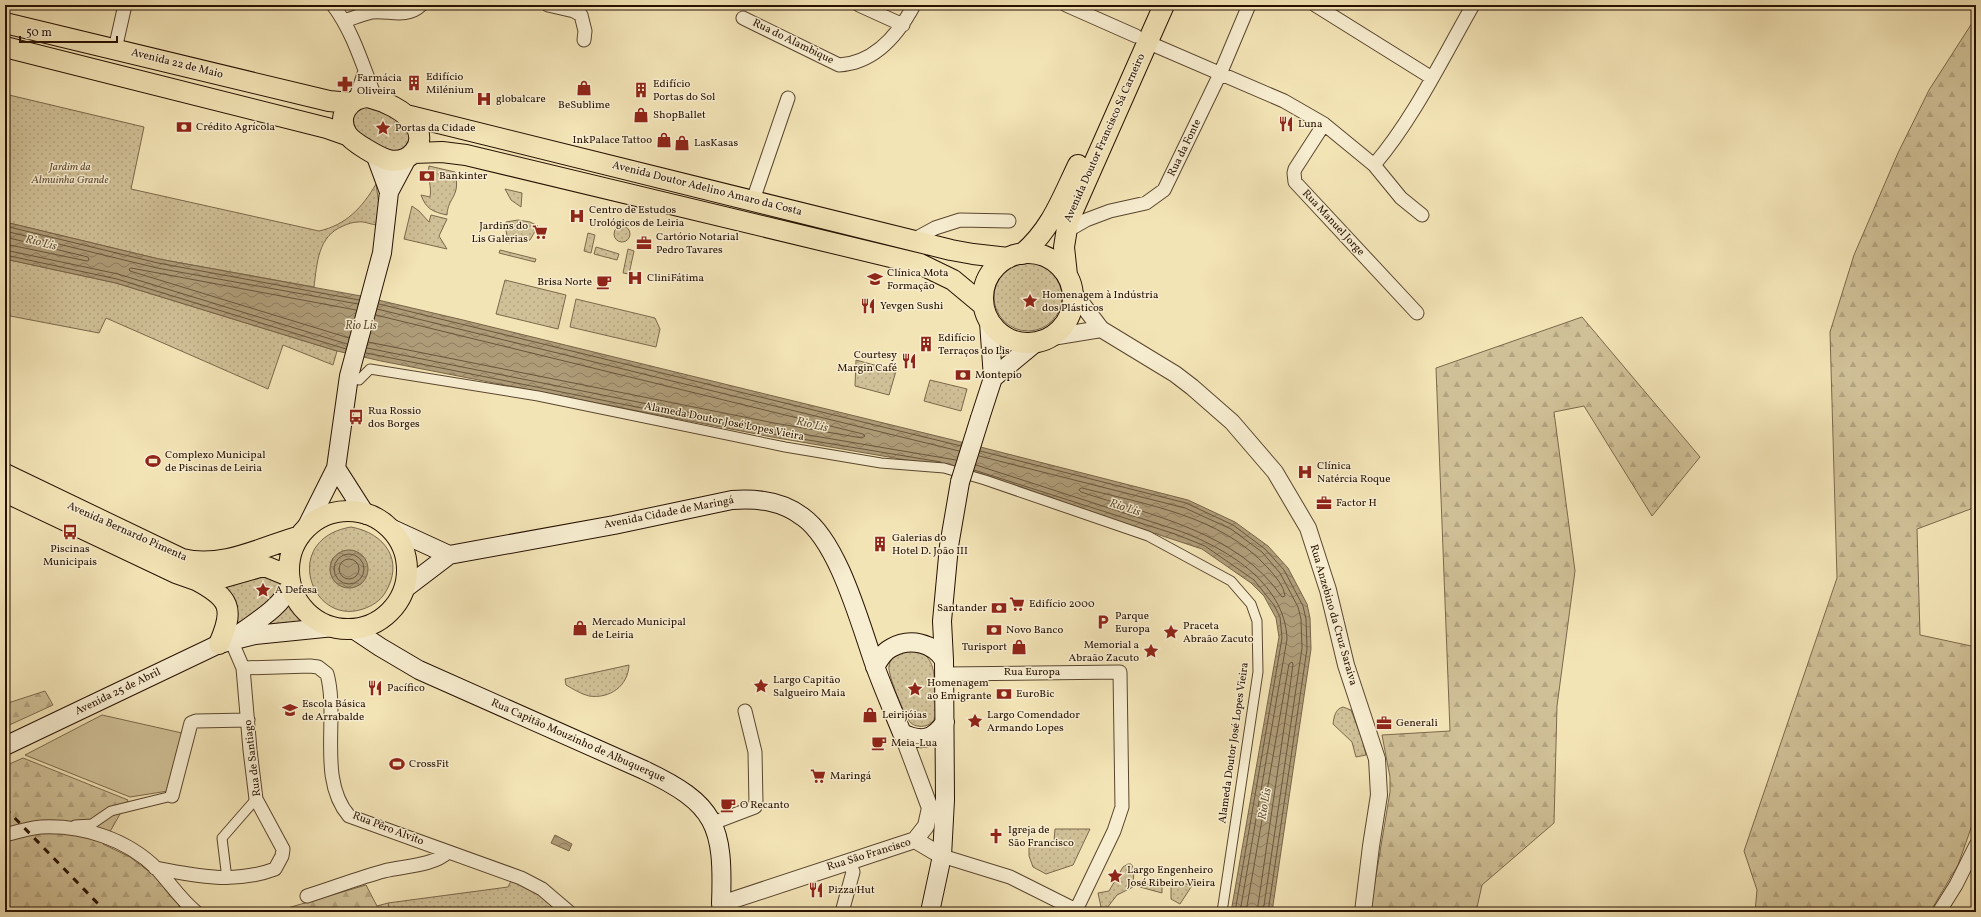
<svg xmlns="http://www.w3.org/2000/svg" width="1981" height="917" font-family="Vollkorn,serif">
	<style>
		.grass { fill: url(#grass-dots); stroke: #7c684c; fill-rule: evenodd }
		.forest { fill: url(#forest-firs); stroke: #7c684c }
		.garden { fill: #d0c097; stroke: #7c684c }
		.water { fill: url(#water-waves); stroke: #786448 }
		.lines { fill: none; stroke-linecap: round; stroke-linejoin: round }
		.shore { stroke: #6a563c; stroke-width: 1 }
		.pedestrian-casing { stroke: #5a462e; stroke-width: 11 }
		.minor-casing { stroke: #5a462e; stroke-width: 15 }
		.tertiary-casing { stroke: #5a462e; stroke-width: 18 }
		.secondary-casing { stroke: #271100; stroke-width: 20 }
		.primary-casing { stroke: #271100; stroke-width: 22 }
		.pedestrian { stroke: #f7edd0; stroke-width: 9 }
		.minor { stroke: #f7edd0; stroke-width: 13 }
		.tertiary { stroke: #f7edd0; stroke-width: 16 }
		.secondary { stroke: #f7edd0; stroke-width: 18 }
		.primary { stroke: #f3e4b6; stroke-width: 20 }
		.rail { stroke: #271100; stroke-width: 3; stroke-dasharray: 7 7; stroke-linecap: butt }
		.secondary-bridge-casing { stroke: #271100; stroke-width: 20; stroke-linecap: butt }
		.secondary-bridge { stroke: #f7edd0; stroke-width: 18 }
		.labels { text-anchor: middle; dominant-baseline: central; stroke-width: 3; stroke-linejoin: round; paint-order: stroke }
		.street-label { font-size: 11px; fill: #271100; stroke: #f7edd0 }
		.poi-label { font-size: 11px; fill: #271100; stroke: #f7edd0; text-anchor: start }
		.park-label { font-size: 11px; font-style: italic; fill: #624e35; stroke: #f7edd0 }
		.water-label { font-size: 12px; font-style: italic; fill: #645036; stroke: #f7edd0 }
	</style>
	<defs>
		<pattern id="grass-dots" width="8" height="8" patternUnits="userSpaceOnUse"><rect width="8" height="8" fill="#d0c097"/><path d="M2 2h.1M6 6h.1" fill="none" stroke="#b3a480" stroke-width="1.8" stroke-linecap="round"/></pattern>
		<pattern id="forest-firs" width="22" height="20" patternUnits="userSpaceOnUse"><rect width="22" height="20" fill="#d0c097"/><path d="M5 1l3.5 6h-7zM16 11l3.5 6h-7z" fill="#b3a480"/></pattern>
		<pattern id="water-waves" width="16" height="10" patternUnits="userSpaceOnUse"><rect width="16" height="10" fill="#ae9c78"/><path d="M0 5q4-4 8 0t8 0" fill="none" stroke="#8e7e60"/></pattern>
	</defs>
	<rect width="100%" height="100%" fill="#f3e4b6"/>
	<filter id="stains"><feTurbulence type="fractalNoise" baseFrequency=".005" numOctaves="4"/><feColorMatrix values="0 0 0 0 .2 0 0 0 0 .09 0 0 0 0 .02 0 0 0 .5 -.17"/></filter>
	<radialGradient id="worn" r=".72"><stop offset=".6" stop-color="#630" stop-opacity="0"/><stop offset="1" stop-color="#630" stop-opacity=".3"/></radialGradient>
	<path class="grass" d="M5,94l139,33 -13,62 188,42c27,-6 43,-23 57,-47l3,21 -3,20c-6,-1 -13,-4 -18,-3 -5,0 -11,2 -15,4 -25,10 -26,37 -29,61l-155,-28 -154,-37z
		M363,104l38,15 10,18 -7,13 -17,2 -32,-22 -3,-12z
		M429,166l26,6c6,26 -7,24 -8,43 -14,-3 -21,-6 -26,-20l9,2c2,-11 -3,-20 -1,-31z
		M505,189l17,4 -1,14 -10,-7z
		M412,206l7,5 10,11 2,-7 16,4 -8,17 8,13 -43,-10z
		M518,220l12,2 8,4 -8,14 -21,3 -3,-12v-9z
		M614 234a8 8 0 1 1 16 0a8 8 0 1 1-16 0Z
		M588,233l7,2 -4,18 -7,-2z
		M596,247l23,7 -2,6 -23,-6z
		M628,249l6,2 -5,23 -6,-1z
		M500,250l36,9 -1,3 -36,-9z
		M5,259l111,24 221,68 -4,14 -50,-20 -15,44 -162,-71 -7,15 -94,-18z
		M994 297a34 34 0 1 1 68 0a34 34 0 1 1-68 0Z
		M505,280l61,15 -8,34 -62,-15z
		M576,299l79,19 5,11 -4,18 -86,-20z
		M856,360l40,11 -7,24 -34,-9z
		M930,380l37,9 -6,22 -37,-10z
		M351,527c34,6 54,34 34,66 -5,8 -13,13 -22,16 -52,18 -83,-70 -12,-82zM356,552l9,8 -3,23c-19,13 -39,-5 -29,-25z
		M265,574l17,9 -2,9 -31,25 -18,9 -14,-40z
		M288,601l14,21 -47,6z
		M900,651h20c14,9 14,21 15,37 1,14 7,33 -10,38 -5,1 -11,0 -14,-3 -6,-5 -24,-50 -22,-57 1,-7 6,-11 11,-15z
		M629,665c-1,21 -19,34 -40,31 -8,-2 -16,-7 -23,-11l-1,-6z
		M1343,707l8,3 11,29 4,16 -10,2 -4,-15 -19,-18c1,-7 2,-15 10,-17z
		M1055,829h35l-17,36 -27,9 -13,-7 -4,-11v-10h11v-5h14z
		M1128,864h3l3,5 -1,18 -16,8 -10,13 -6,-1 -3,-14 11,-2 14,-24z
		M511,881c18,6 35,17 50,31h-171l-2,-9 120,-16z
		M1162,883v10l-22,-6v-2z
		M1171,884h22l-13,20 -9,-5z"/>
	<path class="forest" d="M1974,20l2,1v486l-59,22 3,106 56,12v167l-18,51 -28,47h-175l2,-22 -13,-39 93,-273 -7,-246 24,-77 44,-102 31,-63z
		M1582,317l118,140 -48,59 -68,-110 -30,6 21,159 -18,135 -3,117 -72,62 -6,27h-106l20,-120v-15l-8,-42 68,-4 -14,-363z
		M45,691l8,14 -48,22v-23z
		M23,758l105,42 -25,44 27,13 21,16 37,39h-183v-146z
		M366,885l11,21 11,-3 2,9h-116z"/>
	<path class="garden" d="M102,715l80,18 -14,58 -38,6 -105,-42z"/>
	<path class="water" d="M5,222l154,37 202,37 102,24 490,120 235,60 47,22 33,24 20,22 19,36 3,14 1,31 -39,263h-41l48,-275 -3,-19 -12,-22 -13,-13 -49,-34 -221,-73 -34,-9 -175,-30 -391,-76 -44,-10 -221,-68 -111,-24z
		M330 569a19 19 0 1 1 38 0a19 19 0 1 1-38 0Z
		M555,835l17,9 -3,7 -18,-8z"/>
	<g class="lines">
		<path class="shore" d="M5,226l153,37 201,37
			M5,231l152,37 201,36
			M5,237l83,20 1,3 -2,1 -82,-17
			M5,250l113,24 229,70
			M5,255l112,24 229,70
			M379,304l582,142
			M377,309l582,142
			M349,338l-219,-67 -1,-2 2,-1 225,42
			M368,342l406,81 88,15 3,-2 -2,-2 -487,-119
			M367,348l406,81 183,31
			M366,353l406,81 169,28
			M980,451l206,52 47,22 32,24 19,21 19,36 3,13 1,30 -39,263
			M979,456l206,52 46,21 31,23 18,21 18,34 3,12 1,29 -39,264
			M976,465l201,65c47,17 108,52 110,109l-47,273
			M974,470l201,64 30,12 49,34 20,25 6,12 2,21 -47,274
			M1082,488c65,17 138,27 186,80 7,8 16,18 17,28l-3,1c-44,-65 -132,-82 -201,-105l-2,-2z
			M334 569a15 15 0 1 1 30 0a15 15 0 1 1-30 0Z
			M339 569a10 10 0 1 1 20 0a10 10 0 1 1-20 0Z
			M1246,912l43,-248 3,-2 1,2 -3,23 -33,225"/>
		<g class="pedestrian-casing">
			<path id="pedestrian" d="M359,380l11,-11 168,27 247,51 96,16 63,5 41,12 163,56 83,45 20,23 6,17 1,51 -36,240
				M75,825l17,-1 19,-13 61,-15
				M227,879l-5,-41 34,-39"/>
		</g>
		<g class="minor-casing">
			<path id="minor" d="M333,5c21,28 30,62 43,94
				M548,5l26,6 7,4 4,16 -1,9
				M859,5l44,20
				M1066,5l70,31
				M1315,5l117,73
				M743,18l96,47c36,-2 59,-30 75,-60
				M344,21c9,-3 19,-7 28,-9 17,-2 34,7 49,-7
				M1147,42l137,59 40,23 50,41 27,33 21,17
				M115,49l10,-44
				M355,100l10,-29
				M1324,124l-29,45 -1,4 1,9 122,131
				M1374,165c40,-47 68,-106 99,-160
				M753,200l35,-102
				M1065,232l21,-12 24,-9 36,-8 18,-13 56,-116 29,-69
				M913,240l22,-12 25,-8 49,1
				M243,668l67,-2 8,1 9,7c12,43 -10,105 22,142l172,62 21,11 27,23
				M944,674l176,-2 2,135 -8,24 -38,79
				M172,796l19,-73 5,-2 52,-1
				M713,823l42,-16 1,-4 -1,-51 -10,-41
				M5,835c11,-3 24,-7 36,-8 42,-2 86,12 116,42 13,14 24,31 39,43
				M942,856l68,21 70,35
				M155,868c41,8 80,16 120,1l7,-13 1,-7 -27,-50 -6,-49 -7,-82 -12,-28
				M307,896c26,-8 51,-18 77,-25 20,-5 49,-5 64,-19
				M842,912l11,-40 -4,-11
				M1939,912l17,-27 20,-40"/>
		</g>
		<g class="tertiary-casing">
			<path id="tertiary" d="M1073,292l28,37 74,45 17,13 40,35 43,50 33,56 20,62 18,75 31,94 2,36 -8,51 -8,66
				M1052,337l49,-8
				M915,840l27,16
				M720,912l1,-8 194,-64 11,-14 4,-18 -28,-75"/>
		</g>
		<g class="secondary-casing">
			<path id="secondary" d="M375,154l14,38
				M993,378l42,-35
				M980,418l13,-40 -4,-56
				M336,468l30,47
				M386,526l63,29
				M305,530l31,-62 13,-92 33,-123 7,-61 17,-32
				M403,590l46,-35 165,-30 118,-25c26,-2 50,1 71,17 36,26 57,107 72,149 8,22 18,45 27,67 19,9 31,7 43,-11
				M353,629l27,18 39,23 225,100c72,34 80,55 77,134
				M235,637c21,-16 45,-28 56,-52
				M875,667c4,-7 8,-15 16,-19 19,-11 42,-5 53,12
				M5,746l214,-102 36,-9 79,-8
				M930,912l12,-56 3,-56 -1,-140 -2,-39 7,-75 11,-64"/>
		</g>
		<g class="primary-casing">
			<path id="primary" d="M5,23l324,78 21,2
				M5,47l322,81 20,7
				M368,97c16,4 37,13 47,28 13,19 -6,40 -27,35 -10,-3 -36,-18 -41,-26 -11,-18 2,-36 21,-37z
				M406,115l545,135 22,4 35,4
				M413,153l29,-1 24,3 454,109 33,16 30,25
				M983 298a45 45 0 1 1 90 0a45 45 0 1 1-90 0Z
				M1022,254c29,-24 40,-56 56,-89
				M1067,275l-3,-28 4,-25 96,-217
				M5,474l177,85c41,10 80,-12 118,-23
				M5,492l171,81 20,7 29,-3 35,-10h7l22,9
				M289 570a59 59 0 1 1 118 0a59 59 0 1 1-118 0Z
				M196,580c34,18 39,28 23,64"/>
		</g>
		<use href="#pedestrian" class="pedestrian"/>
		<use href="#minor" class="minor"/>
		<use href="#tertiary" class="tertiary"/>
		<use href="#secondary" class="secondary"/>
		<use href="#primary" class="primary"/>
		<path class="rail" d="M5,808l101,104"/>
		<g class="secondary-bridge-casing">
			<path id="secondary-bridge" d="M960,482l20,-64"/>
		</g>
		<use href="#secondary-bridge" class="secondary-bridge"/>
	</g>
	<defs>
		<g id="building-bare" transform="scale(1.2)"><path d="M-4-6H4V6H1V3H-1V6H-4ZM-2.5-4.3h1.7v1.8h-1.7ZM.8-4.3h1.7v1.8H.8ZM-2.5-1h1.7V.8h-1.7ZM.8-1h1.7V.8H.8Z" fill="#8f2418" stroke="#f7edd0" stroke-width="2.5" paint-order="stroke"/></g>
		<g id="pharmacy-bare" transform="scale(1.2)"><path d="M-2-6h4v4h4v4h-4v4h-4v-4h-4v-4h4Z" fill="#8f2418" stroke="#f7edd0" stroke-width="2.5" paint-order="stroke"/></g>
		<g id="shop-bare" transform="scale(1.2)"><path d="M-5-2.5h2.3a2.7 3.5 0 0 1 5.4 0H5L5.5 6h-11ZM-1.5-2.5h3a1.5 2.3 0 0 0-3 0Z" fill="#8f2418" stroke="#f7edd0" stroke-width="2.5" paint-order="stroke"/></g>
		<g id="hospital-bare" transform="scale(1.2)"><path d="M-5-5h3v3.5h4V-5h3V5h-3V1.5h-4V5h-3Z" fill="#8f2418" stroke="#f7edd0" stroke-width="2.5" paint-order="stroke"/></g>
		<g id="restaurant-bare" transform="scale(1.2)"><path d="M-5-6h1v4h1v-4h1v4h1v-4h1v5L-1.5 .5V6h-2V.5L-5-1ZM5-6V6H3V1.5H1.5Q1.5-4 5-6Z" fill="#8f2418" stroke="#f7edd0" stroke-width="2.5" paint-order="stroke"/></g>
		<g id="bank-bare" transform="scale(1.2)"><path d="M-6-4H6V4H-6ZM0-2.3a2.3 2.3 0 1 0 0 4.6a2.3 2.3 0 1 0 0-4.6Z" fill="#8f2418" stroke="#f7edd0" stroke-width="2.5" paint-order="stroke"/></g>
		<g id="sight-bare" transform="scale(1.2)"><path d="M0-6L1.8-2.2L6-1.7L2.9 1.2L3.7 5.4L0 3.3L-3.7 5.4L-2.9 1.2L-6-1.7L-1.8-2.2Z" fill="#8f2418" stroke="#f7edd0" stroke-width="2.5" paint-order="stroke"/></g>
		<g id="supermarket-bare" transform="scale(1.2)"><path d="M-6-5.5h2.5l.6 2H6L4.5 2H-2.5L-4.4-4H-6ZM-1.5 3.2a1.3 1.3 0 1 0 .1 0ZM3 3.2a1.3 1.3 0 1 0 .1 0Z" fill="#8f2418" stroke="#f7edd0" stroke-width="2.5" paint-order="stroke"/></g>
		<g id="office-bare" transform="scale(1.2)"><path d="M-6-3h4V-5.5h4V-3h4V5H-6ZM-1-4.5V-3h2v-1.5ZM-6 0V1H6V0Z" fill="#8f2418" stroke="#f7edd0" stroke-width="2.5" paint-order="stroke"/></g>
		<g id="school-bare" transform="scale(1.2)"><path d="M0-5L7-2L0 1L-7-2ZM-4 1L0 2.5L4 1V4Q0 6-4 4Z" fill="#8f2418" stroke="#f7edd0" stroke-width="2.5" paint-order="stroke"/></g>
		<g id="cafe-bare" transform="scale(1.2)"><path d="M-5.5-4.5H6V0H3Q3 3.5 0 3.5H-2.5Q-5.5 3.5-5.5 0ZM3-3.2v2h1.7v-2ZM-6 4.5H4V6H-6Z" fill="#8f2418" stroke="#f7edd0" stroke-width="2.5" paint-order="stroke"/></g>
		<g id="bus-bare" transform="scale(1.2)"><path d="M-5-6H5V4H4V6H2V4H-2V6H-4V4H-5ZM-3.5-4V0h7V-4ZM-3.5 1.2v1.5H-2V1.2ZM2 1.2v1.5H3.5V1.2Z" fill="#8f2418" stroke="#f7edd0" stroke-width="2.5" paint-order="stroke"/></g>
		<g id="stadium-bare" transform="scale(1.2)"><path d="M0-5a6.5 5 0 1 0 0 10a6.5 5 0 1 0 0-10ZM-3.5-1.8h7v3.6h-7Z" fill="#8f2418" stroke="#f7edd0" stroke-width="2.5" paint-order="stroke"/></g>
		<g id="parking-bare" transform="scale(1.2)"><path d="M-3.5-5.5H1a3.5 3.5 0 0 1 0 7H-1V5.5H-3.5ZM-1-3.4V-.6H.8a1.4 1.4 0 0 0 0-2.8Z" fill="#8f2418" stroke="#f7edd0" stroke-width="2.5" paint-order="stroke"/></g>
		<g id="church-bare" transform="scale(1.2)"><path d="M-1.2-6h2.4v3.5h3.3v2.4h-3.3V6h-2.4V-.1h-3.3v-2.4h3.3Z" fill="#8f2418" stroke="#f7edd0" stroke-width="2.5" paint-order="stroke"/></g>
	</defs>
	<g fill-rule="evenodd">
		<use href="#building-bare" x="414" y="83"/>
		<use href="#pharmacy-bare" x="345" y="84"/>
		<use href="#shop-bare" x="584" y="88"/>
		<use href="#building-bare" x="641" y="90"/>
		<use href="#hospital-bare" x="484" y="99"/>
		<use href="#shop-bare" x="641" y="115"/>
		<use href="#restaurant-bare" x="1286" y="124"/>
		<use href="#bank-bare" x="184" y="127"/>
		<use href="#sight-bare" x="383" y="128"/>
		<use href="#shop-bare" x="664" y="140"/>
		<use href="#shop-bare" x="682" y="143"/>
		<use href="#bank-bare" x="427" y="176"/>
		<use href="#hospital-bare" x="577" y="216"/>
		<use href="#supermarket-bare" x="540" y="232"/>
		<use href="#office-bare" x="644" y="243"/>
		<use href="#hospital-bare" x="635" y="278"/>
		<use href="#school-bare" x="875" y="279"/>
		<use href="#cafe-bare" x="604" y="282"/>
		<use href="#sight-bare" x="1030" y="301"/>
		<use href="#restaurant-bare" x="868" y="306"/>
		<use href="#building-bare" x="926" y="344"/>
		<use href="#restaurant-bare" x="909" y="361"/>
		<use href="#bank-bare" x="963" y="375"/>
		<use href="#bus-bare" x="356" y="417"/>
		<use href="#stadium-bare" x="153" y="461"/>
		<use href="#hospital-bare" x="1305" y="472"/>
		<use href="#office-bare" x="1324" y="503"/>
		<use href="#bus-bare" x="70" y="532"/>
		<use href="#building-bare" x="880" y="544"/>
		<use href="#sight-bare" x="263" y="590"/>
		<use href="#supermarket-bare" x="1017" y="604"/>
		<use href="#bank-bare" x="999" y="608"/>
		<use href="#parking-bare" x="1103" y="622"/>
		<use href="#shop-bare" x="580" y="628"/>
		<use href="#bank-bare" x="994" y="630"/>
		<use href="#sight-bare" x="1171" y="632"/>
		<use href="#shop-bare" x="1019" y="647"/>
		<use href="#sight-bare" x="1151" y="651"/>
		<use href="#sight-bare" x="761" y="686"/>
		<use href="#restaurant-bare" x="375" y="688"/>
		<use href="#sight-bare" x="915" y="689"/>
		<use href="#bank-bare" x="1004" y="694"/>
		<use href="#school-bare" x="290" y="710"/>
		<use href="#shop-bare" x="870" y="715"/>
		<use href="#sight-bare" x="975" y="721"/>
		<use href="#office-bare" x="1384" y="723"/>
		<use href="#cafe-bare" x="879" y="743"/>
		<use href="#stadium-bare" x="397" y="764"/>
		<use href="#supermarket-bare" x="818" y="776"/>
		<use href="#cafe-bare" x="728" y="805"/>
		<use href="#church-bare" x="996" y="836"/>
		<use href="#sight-bare" x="1115" y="876"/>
		<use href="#restaurant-bare" x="816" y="890"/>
	</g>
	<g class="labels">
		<g class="street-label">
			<text transform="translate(793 42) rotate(26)">Rua do Alambique</text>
			<text transform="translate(177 64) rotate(14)">Avenida 22 de Maio</text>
			<text transform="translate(1105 138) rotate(-66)">Avenida Doutor Francisco Sá Carneiro</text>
			<text transform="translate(1185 148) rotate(-64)">Rua da Fonte</text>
			<text transform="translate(707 189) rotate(14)">Avenida Doutor Adelino Amaro da Costa</text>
			<text transform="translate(1333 223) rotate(47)">Rua Manuel Jorge</text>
			<text transform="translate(724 422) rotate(11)">Alameda Doutor José Lopes Vieira</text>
			<text transform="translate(669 513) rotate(-11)">Avenida Cidade de Maringá</text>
			<text transform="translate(127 532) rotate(24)">Avenida Bernardo Pimenta</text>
			<text transform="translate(1333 615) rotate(74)">Rua Anzebino da Cruz Saraiva</text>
			<text x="1032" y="672">Rua Europa</text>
			<text transform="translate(118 692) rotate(-26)">Avenida 25 de Abril</text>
			<text transform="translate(578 741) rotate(24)">Rua Capitão Mouzinho de Albuquerque</text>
			<text transform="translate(1234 743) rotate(-82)">Alameda Doutor José Lopes Vieira</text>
			<text transform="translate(253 758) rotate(-97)">Rua de Santiago</text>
			<text transform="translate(388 829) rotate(21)">Rua Pêro Alvito</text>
			<text transform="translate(869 855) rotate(-17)">Rua São Francisco</text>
		</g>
		<g class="poi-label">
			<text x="426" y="77">Edifício<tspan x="426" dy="13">Milénium</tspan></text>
			<text x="357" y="78">Farmácia<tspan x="357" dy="13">Oliveira</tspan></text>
			<text x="653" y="84">Edifício<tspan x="653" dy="13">Portas do Sol</tspan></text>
			<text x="496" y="99">globalcare</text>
			<text x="584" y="105" text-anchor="middle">BeSublime</text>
			<text x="653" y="115">ShopBallet</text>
			<text x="1298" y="124">Luna</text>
			<text x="196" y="127">Crédito Agrícola</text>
			<text x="395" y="128">Portas da Cidade</text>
			<text x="652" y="140" text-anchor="end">InkPalace Tattoo</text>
			<text x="694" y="143">LasKasas</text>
			<text x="439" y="176">Bankinter</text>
			<text x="589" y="210">Centro de Estudos<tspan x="589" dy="13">Urológicos de Leiria</tspan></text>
			<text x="528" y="226" text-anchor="end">Jardins do<tspan x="528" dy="13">Lis Galerias</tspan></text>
			<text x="656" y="237">Cartório Notarial<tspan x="656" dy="13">Pedro Tavares</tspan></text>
			<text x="887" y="273">Clínica Mota<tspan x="887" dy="13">Formação</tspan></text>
			<text x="647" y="278">CliniFátima</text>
			<text x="592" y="282" text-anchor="end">Brisa Norte</text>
			<text x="1042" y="295">Homenagem à Indústria<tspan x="1042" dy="13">dos Plásticos</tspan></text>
			<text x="880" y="306">Yevgen Sushi</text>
			<text x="938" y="338">Edifício<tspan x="938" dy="13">Terraços do Lis</tspan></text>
			<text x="897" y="355" text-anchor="end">Courtesy<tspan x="897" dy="13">Margin Café</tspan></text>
			<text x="975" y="375">Montepio</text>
			<text x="368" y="411">Rua Rossio<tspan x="368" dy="13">dos Borges</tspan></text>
			<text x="165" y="455">Complexo Municipal<tspan x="165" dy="13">de Piscinas de Leiria</tspan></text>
			<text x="1317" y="466">Clínica<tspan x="1317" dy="13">Natércia Roque</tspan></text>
			<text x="1336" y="503">Factor H</text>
			<text x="892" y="538">Galerias do<tspan x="892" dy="13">Hotel D. João III</tspan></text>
			<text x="70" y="549" text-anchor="middle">Piscinas<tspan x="70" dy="13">Municipais</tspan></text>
			<text x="275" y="590">A Defesa</text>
			<text x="1029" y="604">Edifício 2000</text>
			<text x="987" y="608" text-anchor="end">Santander</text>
			<text x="1115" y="616">Parque<tspan x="1115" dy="13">Europa</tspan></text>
			<text x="592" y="622">Mercado Municipal<tspan x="592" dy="13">de Leiria</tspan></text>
			<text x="1183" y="626">Praceta<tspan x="1183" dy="13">Abraão Zacuto</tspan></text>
			<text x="1006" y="630">Novo Banco</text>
			<text x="1139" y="645" text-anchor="end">Memorial a<tspan x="1139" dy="13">Abraão Zacuto</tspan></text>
			<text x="1007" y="647" text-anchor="end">Turisport</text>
			<text x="773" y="680">Largo Capitão<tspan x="773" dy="13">Salgueiro Maia</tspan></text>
			<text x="927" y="683">Homenagem<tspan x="927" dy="13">ao Emigrante</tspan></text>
			<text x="387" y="688">Pacífico</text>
			<text x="1016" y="694">EuroBic</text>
			<text x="302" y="704">Escola Básica<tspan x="302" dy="13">de Arrabalde</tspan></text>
			<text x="882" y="715">Leirijóias</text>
			<text x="987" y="715">Largo Comendador<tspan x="987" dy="13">Armando Lopes</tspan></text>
			<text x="1396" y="723">Generali</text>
			<text x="891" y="743">Meia-Lua</text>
			<text x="409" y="764">CrossFit</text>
			<text x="830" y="776">Maringá</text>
			<text x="740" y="805">O Recanto</text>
			<text x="1008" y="830">Igreja de<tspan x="1008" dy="13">São Francisco</tspan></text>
			<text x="1127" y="870">Largo Engenheiro<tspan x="1127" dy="13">José Ribeiro Vieira</tspan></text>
			<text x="828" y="890">Pizza Hut</text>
		</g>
		<g class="park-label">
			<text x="70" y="167">Jardim da<tspan x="70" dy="13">Almuinha Grande</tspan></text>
		</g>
		<g class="water-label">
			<text transform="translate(41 243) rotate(14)">Rio Lis</text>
			<text x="361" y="326">Rio Lis</text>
			<text transform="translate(812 425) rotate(13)">Rio Lis</text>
			<text transform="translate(1125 508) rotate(18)">Rio Lis</text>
			<text transform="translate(1265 804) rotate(-80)">Rio Lis</text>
		</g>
	</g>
	<rect width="1981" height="917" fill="none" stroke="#f3e4b6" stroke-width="20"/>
	<rect x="6" y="6" width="1969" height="905" fill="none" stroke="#271100" stroke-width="2"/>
	<rect x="10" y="10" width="1961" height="897" fill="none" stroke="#271100"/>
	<path d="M20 36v6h97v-6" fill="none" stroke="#271100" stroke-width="2"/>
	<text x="26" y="36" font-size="12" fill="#271100" stroke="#f7edd0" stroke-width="3" paint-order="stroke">50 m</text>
	<rect width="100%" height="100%" filter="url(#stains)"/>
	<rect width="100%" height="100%" fill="url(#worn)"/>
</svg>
